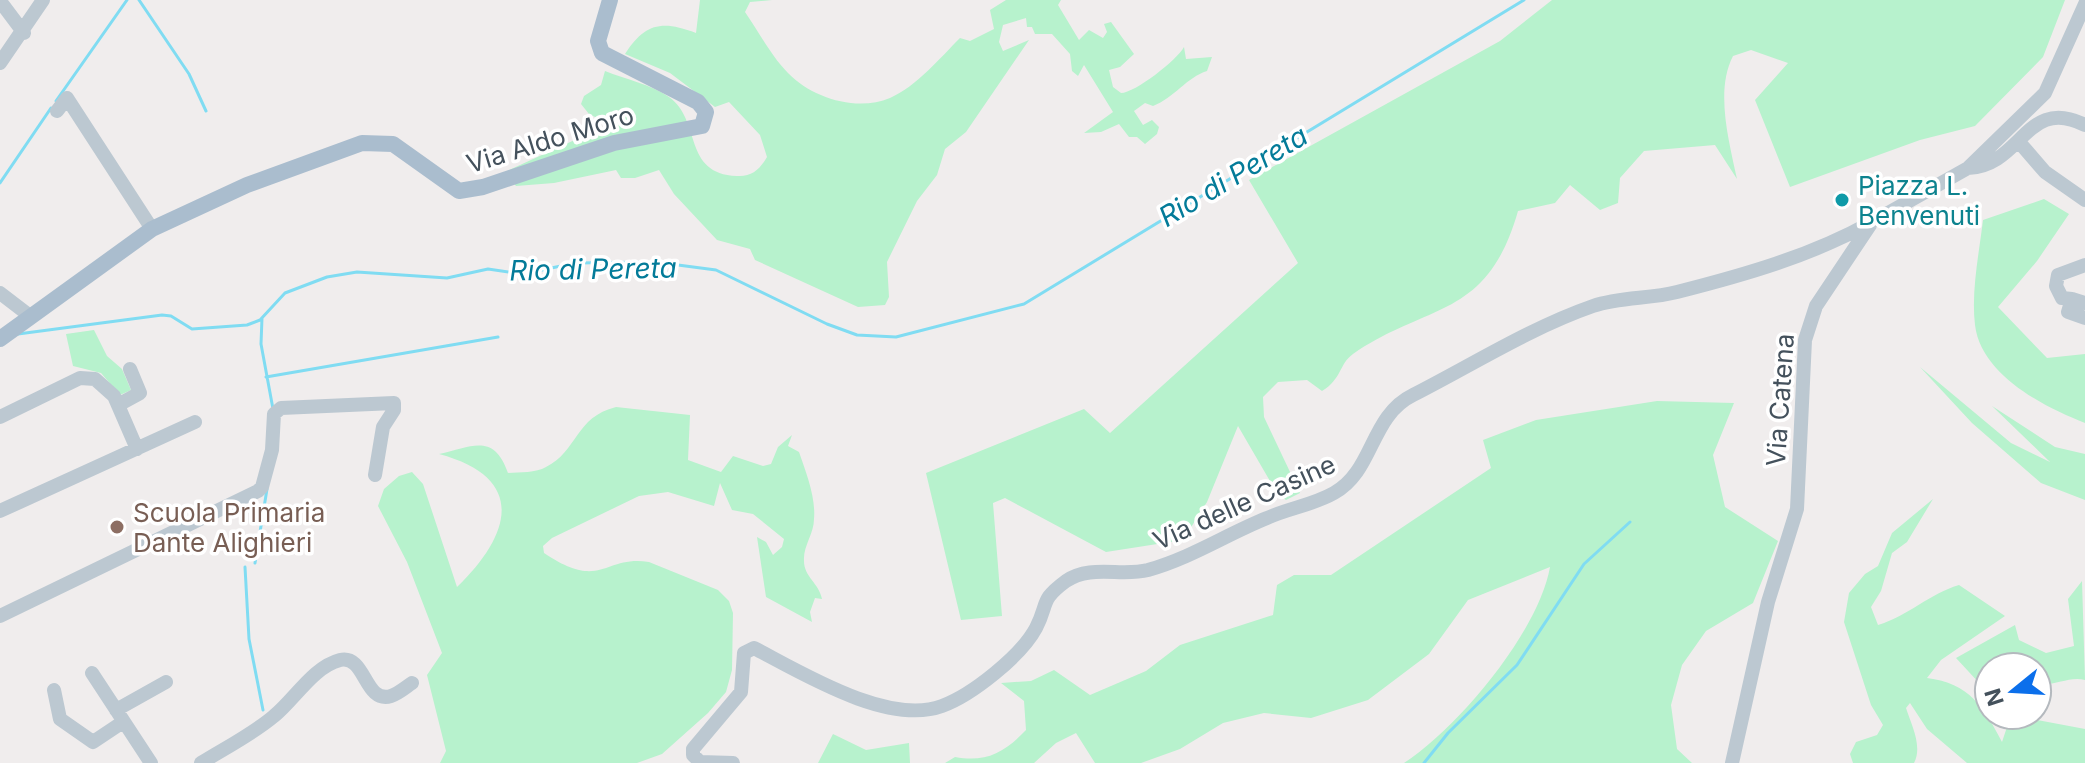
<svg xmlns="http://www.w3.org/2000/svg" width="2085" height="763" font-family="Inter,sans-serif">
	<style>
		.green { fill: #b7f2cd }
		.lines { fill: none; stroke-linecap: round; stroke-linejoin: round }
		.stream { stroke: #80dcf2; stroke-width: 3 }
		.minor { stroke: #bcc8d1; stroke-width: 14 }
		.major { stroke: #aabdce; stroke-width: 16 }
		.culture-dot { fill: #0f9aa8; stroke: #fff; stroke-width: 3 }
		.education-dot { fill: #8d6e63; stroke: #fff; stroke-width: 3 }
		.labels { text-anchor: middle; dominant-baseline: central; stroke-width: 7; stroke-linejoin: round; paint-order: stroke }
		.street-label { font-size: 26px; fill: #44515c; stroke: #fff }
		.culture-label { font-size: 26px; fill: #0d838f; stroke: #fff; text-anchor: start }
		.education-label { font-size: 26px; fill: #785e54; stroke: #fff; text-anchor: start }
		.water-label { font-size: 28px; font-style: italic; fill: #037b99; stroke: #fff }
	</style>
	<rect width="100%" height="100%" fill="#f0eded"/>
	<path class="green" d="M700,0h72l-22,2 -5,10c14,20 26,44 43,61 24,25 69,39 102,25 27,-12 50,-40 70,-60l10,3 24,-12 -4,-19 16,-10h55l-3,5 21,35 10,-10 14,8 4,-6 -3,-8 7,-2 23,32 -14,13 -11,3 4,17 8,6c14,0 56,-33 63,-46l2,12 26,-2 -5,14c-20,6 -33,27 -54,35l-8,-3 -11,8 9,14 9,-5 7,7 -2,7 -12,10 -8,-7h-8l-10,-13 -18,8 -17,1 29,-21 -29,-47 -6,11 -6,-5 -2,-17 -18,-20h-17l-3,-7h-5l-1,-9 -23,7 -4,17 4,9 26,-11 -63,92 -21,17 -8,26 -20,26 -30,61 2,35 -4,8 -27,2 -103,-47 -5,-11 -33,-9 -43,-46 -15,-24 -24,8h-14l-5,-8 -62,13 -38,3 -11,-14 98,-45 2,-5 -16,-8 -8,-10 3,-8 17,-11 4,-14c20,8 47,14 64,26 33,23 13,77 68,79 15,1 23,-7 30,-19l-7,-22 -31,-33 -14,5 -45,-34 -45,-19c20,-31 37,-34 71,-21z
		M1552,0h513l-22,57 -68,69 -55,14 -130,47 -35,-87 33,-37 -37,-13 -18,6c-18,35 -4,85 4,123l-22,-34 -71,6 -24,27 -2,25 -18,7 -30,-25 -15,18 -37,8c-31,109 -90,91 -165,143 -14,10 -11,25 -31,37l-15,-11 -29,2 -15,15 1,20 36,76 -14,7 -9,-7 -39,-67 -31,76 -24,38 -77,12 -101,-54 -12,5 9,113 -41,4 -35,-147 158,-64 26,24 188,-170 -49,-83 251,-139z
		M2044,199l25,15 -32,47 -39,46 49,51 38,-4v69c-41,-16 -104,-48 -110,-98 -4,-34 4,-71 8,-105z
		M94,330l13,26 15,13 9,21 -11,5 -19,-22 -28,-7 -7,-32z
		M1920,367l91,76 39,19 -58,-56 63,41 30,7v46l-44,-17 -69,-60z
		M1657,401l77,2 -21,52 12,52 53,34 -25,62 -47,28 -24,34 -11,40 6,44 15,14h-288c54,-35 135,-132 146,-196l-82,33 -39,54 -61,46 -57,18 -47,-5 -41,10 -43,26 -39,14h-46l-19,-30 -20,10 -22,20h-89l10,-6c31,6 50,-5 71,-27l-2,-29 -23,-18 30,-2 23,-11 36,25 56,-24 34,-26 93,-30 4,-30 17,-10h37l160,-107 -8,-28 53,-20z
		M616,407l74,8 -2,45 33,12 12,-16 30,10 8,-2 7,-17 14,-12 -4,11 11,6c7,20 17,46 15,67 0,15 -11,27 -10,42 0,16 15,22 18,38l-7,-1 -5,14 2,10 -46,-25 -9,-60 9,5 7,13 9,-8 2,-8 -31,-25 -21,-4 -12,-27 -6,23 -46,-14 -29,4 -87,42 -9,8 1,7c58,39 59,2 105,9l69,28 11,11 4,12 -1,57 -6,22 -18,21 -46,41 -25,9h-197l6,-12 -19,-76 15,-22 -35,-91 -29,-56 6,-17 15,-13 13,-4 11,12 34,103c54,-52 71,-109 -18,-133 34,-8 55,-21 69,19 12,-1 28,0 38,-6 32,-16 29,-50 70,-60z
		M1933,499l-26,43 -15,11 -11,38 -10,16 7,18c30,-9 51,-31 81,-40l46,31 -64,44 -14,18c42,5 57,29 75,64l9,-27 74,14v34h-118l-40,-34 -17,-26 -4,5c5,16 17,38 8,55h-61l-3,-9 6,-12 21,-7 6,-10 -12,-20 -27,-83 5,-29 16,-19 13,-8 14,-33z
		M2082,581l3,99c-16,-4 -28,6 -48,4v-17h-48v21l-8,-3 -25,-27 59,-33 4,15 27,13 28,-7 -6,-47z
		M833,734l33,16 43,-7 1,20h-92z"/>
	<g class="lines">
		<path class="stream" d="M139,0l50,74 17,37
			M56,101l71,-101
			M0,183l51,-75
			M262,318l-1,26 12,65
			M18,334l144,-19 9,1 21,13 55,-4 13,-5 25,-27 42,-16 30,-5 90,6 41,-9 35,5 52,-11 80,-1 61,8 111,54 30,11 39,2 128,-33 500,-304
			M266,377l232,-40
			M255,563l12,-74
			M245,567l4,72 14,71
			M1424,763l24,-30 69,-68 67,-101 46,-42"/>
		<path class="minor" d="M0,1l24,32
			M0,63l43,-63
			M57,111l10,-13 85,131
			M2019,142l26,30 40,28
			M1968,168c54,-2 58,-73 117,-43
			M0,293l30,23
			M2072,299l-10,-1 -6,-12 2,-11 27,-10
			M2085,303l-13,-4 -4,13 17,6
			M118,405l22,-12 -10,-24
			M0,417l80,-39 15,1 19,17 23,53
			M0,511l195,-89
			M0,616l258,-125 4,-4 10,-37 2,-36 7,-6 113,-5v7l-11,17 -8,48
			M92,673l59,90
			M54,690l6,29 33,23 30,-20
			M116,710l50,-28
			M201,763c24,-15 52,-29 73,-47 21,-17 39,-49 66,-56 26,-6 24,44 51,36 7,-2 15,-9 21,-13
			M733,763l-33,-1 -7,-7v-6l48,-57 3,-39 10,-5c48,25 134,78 188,58 30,-11 79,-50 94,-78 13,-25 3,-27 30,-47 25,-17 55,-4 82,-11 45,-13 77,-35 119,-52 22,-10 46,-13 67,-25 40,-22 36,-77 79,-98 59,-30 117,-67 180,-89 27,-9 57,-7 84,-14 67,-17 134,-36 195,-70
			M1732,763l36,-161 29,-93 8,-169 11,-34 56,-84 96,-54 77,-75 40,-89"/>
		<path class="major" d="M0,339l152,-110 95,-44 115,-42 31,1 66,47 24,-4 131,-44 88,-17 4,-14 -8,-10 -96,-49 -4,-12 12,-41"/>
	</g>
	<circle class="culture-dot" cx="1842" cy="200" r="8"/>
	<circle class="education-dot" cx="117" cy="527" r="8"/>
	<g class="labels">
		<g class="street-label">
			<text transform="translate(550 139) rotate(-17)">Via Aldo Moro</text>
			<text transform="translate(1780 400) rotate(-86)">Via Catena</text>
			<text transform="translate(1244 502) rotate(-24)">Via delle Casine</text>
		</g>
		<g class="culture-label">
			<text x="1858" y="185">Piazza L.<tspan x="1858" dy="30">Benvenuti</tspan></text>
		</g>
		<g class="education-label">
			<text x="133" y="512">Scuola Primaria<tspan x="133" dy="30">Dante Alighieri</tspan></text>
		</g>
		<g class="water-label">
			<text transform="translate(1233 176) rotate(-31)">Rio di Pereta</text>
			<text transform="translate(593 269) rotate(-1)">Rio di Pereta</text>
		</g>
	</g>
	<g transform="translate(2013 691) rotate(252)"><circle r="38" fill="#ffffff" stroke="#b4b9be" stroke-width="2"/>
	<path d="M0-6L14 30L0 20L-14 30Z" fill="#0b6feb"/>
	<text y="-12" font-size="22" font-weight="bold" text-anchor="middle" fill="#44515c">N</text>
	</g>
</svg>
